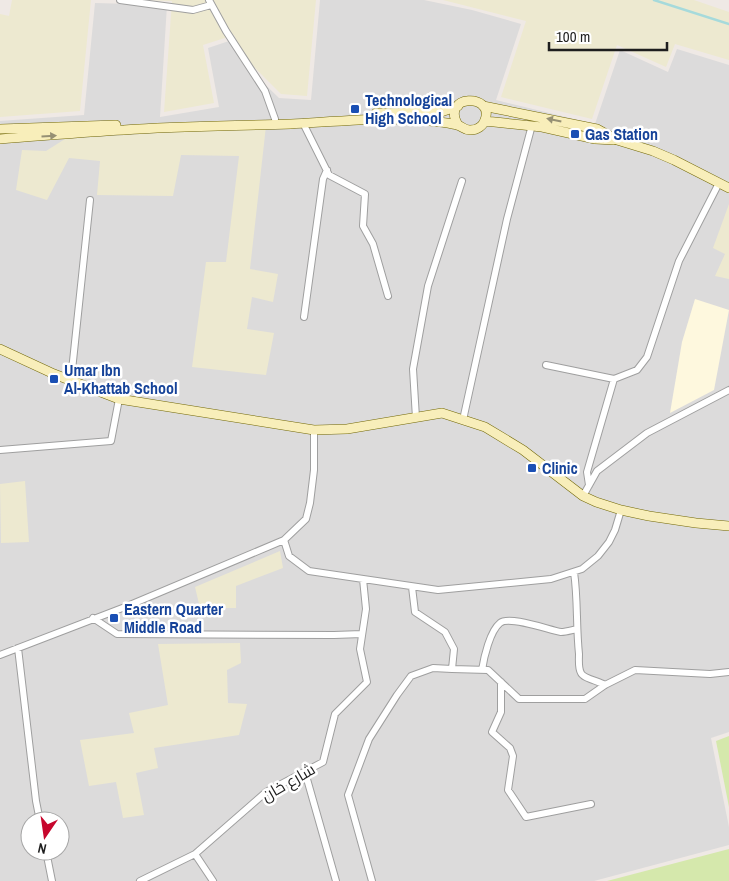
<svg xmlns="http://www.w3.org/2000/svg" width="729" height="881" font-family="'Archivo Narrow',Cairo,sans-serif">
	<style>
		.residential { fill: #dcdbdb; fill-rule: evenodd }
		.education { fill: #fef8de }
		.farmland { fill: #ede9d0 }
		.grass { fill: #d5e8ac }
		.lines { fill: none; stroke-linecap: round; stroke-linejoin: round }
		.stream { stroke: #a6dadb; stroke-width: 2.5 }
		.street-casing { stroke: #9f9f9f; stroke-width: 8 }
		.secondary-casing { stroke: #726808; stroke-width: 10 }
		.street { stroke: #fff; stroke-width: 6 }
		.secondary { stroke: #f8eeba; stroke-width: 9 }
		.oneway { fill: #969074 }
		.transit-dot { fill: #1a4fb4; stroke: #fff; stroke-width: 2 }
		.labels { text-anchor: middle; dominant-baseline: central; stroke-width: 5; stroke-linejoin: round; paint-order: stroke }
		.transit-label { font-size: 16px; font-weight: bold; fill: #164399; stroke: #fff; text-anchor: start }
		.street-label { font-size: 16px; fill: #1e1e1e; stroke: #fff }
	</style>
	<rect width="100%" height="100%" fill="#efe9e5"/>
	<path class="residential" d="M320,0h104l48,10 49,14 -25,76 99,24 25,-74 48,22 9,-23 52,16v667l-18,6 18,89v18l-135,36h-594v-760l84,-6 11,-112 72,2 -7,112 59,-10 -11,-59 24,-8 8,20 39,38 32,2zM30,821h30v30h-30z"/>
	<path class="education" d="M695,299l34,11 -15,80 -44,23 12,-71z"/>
	<path class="farmland" d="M12,0h79l-11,111 -80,6v-103l9,2z
		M144,0h172l-9,96 -26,-2 -37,-37 -10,-22 -31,10 11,58 -50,9 8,-111z
		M443,0h251l35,12v48l-54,-16 -9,23 -49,-22 -25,74 -91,-22 25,-76z
		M266,126l-16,143 28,5 -5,28 -21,-5 -5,32 27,4 -8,42 -74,-8 14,-105h20l13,-106 -58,-1 -8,41 -76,-1 3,-34 -31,-3 -22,42 -31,-10 6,-40 24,1 19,-12z
		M729,204v75l-14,-3 10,-22 -12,-6z
		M25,481l4,61 -28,1 -1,-59z
		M280,551l3,17 -47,18v22h-36l-5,-21z
		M240,643l1,20 -14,7 1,33 19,1 -8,31 -85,13 4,20 -22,5 8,42 -21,3 -7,-36 -27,4 -9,-46 54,-7 -5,-20 39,-8 -10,-61z"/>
	<path class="grass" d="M729,736v71l-13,-66z
		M729,849v32h-122z"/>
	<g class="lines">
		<path class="stream" d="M654,0l75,24"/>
		<g class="street-casing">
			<path id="street" d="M120,0l73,10 18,-5
				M209,0l17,31 39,60 10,28
				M303,123l26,52 36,19 -2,32 10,18 15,52
				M304,317l19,-138 4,-9
				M546,365l68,14
				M71,380l19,-180
				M416,418l-3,-49 15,-83 34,-105
				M463,420l44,-201 25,-94
				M0,450l111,-9 8,-42
				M589,485l-2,-13 27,-93 23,-9 10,-13 32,-96 40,-78
				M583,496l14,-25 50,-38 82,-43
				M284,540l5,16 20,15 129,19 113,-11 31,-10 16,-13 11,-14 6,-12 6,-20
				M574,572c4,27 2,54 5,82 0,5 -1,14 2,19 2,5 17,8 24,12
				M412,587l3,25 30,20 9,17 -2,20 36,1 31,29h66l20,-14 30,-15 75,4 19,-2
				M93,618l24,16 217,1 28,-1
				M18,648l18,153 4,20
				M0,655l125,-48 159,-67 22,-21 4,-16 4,-33v-40
				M482,670c2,-13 8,-39 18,-47 9,-8 49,7 61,9 5,0 11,-2 16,-3
				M501,682v30l-9,20 18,16 3,8 -5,34 18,27 65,-13
				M305,772l31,109
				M46,851l6,30
				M195,854l18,27
				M140,881l55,-27 71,-62 57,-30 12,-48 32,-32 -7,-33 6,-40 -3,-30
				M372,881l-24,-86 21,-56 28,-44 14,-19 22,-8 19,1"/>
		</g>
		<g class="secondary-casing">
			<path id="secondary" d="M483,106l114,23 20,11 36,11 21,9 55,28
				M376,113l65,-1 17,-6
				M485,121l57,6 53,12 19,1
				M0,129l116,-4
				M0,139c42,-3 83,-7 124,-9 56,-4 111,-4 167,-6 35,-2 70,-5 105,-5 20,1 42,1 61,6 5,1 7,5 13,5 7,0 13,-4 15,-10 10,-27 -45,-26 -27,5
				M0,349l54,25 65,25 195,31 33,-1 95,-16 43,14 38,23 60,46 13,6 25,8 28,6 47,7 33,3"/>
		</g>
		<use href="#street" class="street"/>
		<use href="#secondary" class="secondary"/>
	</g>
	<defs><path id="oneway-solid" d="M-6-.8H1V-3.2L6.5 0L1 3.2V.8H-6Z" transform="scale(1.25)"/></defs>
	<g class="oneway">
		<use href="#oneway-solid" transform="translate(554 120) rotate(-168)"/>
		<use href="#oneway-solid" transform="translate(49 136) rotate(-4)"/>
	</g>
	<g class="transit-dot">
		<rect x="350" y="104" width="10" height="10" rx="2.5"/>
		<rect x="570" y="129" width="10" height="10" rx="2.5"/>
		<rect x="49" y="374" width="10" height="10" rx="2.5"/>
		<rect x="527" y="463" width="10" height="10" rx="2.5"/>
		<rect x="109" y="613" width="10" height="10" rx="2.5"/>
	</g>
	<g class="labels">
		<g class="transit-label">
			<text x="365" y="100">Technological<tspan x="365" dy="18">High School</tspan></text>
			<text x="585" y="134">Gas Station</text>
			<text x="64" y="370">Umar Ibn<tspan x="64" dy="18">Al-Khattab School</tspan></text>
			<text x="542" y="468">Clinic</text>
			<text x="124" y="609">Eastern Quarter<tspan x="124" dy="18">Middle Road</tspan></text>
		</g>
		<g class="street-label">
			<text transform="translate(288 782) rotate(-30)">شارع خان</text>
		</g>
	</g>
	<g transform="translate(45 836) rotate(193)"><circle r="24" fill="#ffffff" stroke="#a5a5a5"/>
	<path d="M0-4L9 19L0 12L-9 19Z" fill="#c7062d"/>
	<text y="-8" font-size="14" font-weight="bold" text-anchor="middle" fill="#1e1e1e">N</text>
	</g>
	<path d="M549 42v8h118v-8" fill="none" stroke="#1e1e1e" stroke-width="2.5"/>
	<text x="556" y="42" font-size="15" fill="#1e1e1e" stroke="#ffffff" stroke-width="4" paint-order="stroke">100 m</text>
</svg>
